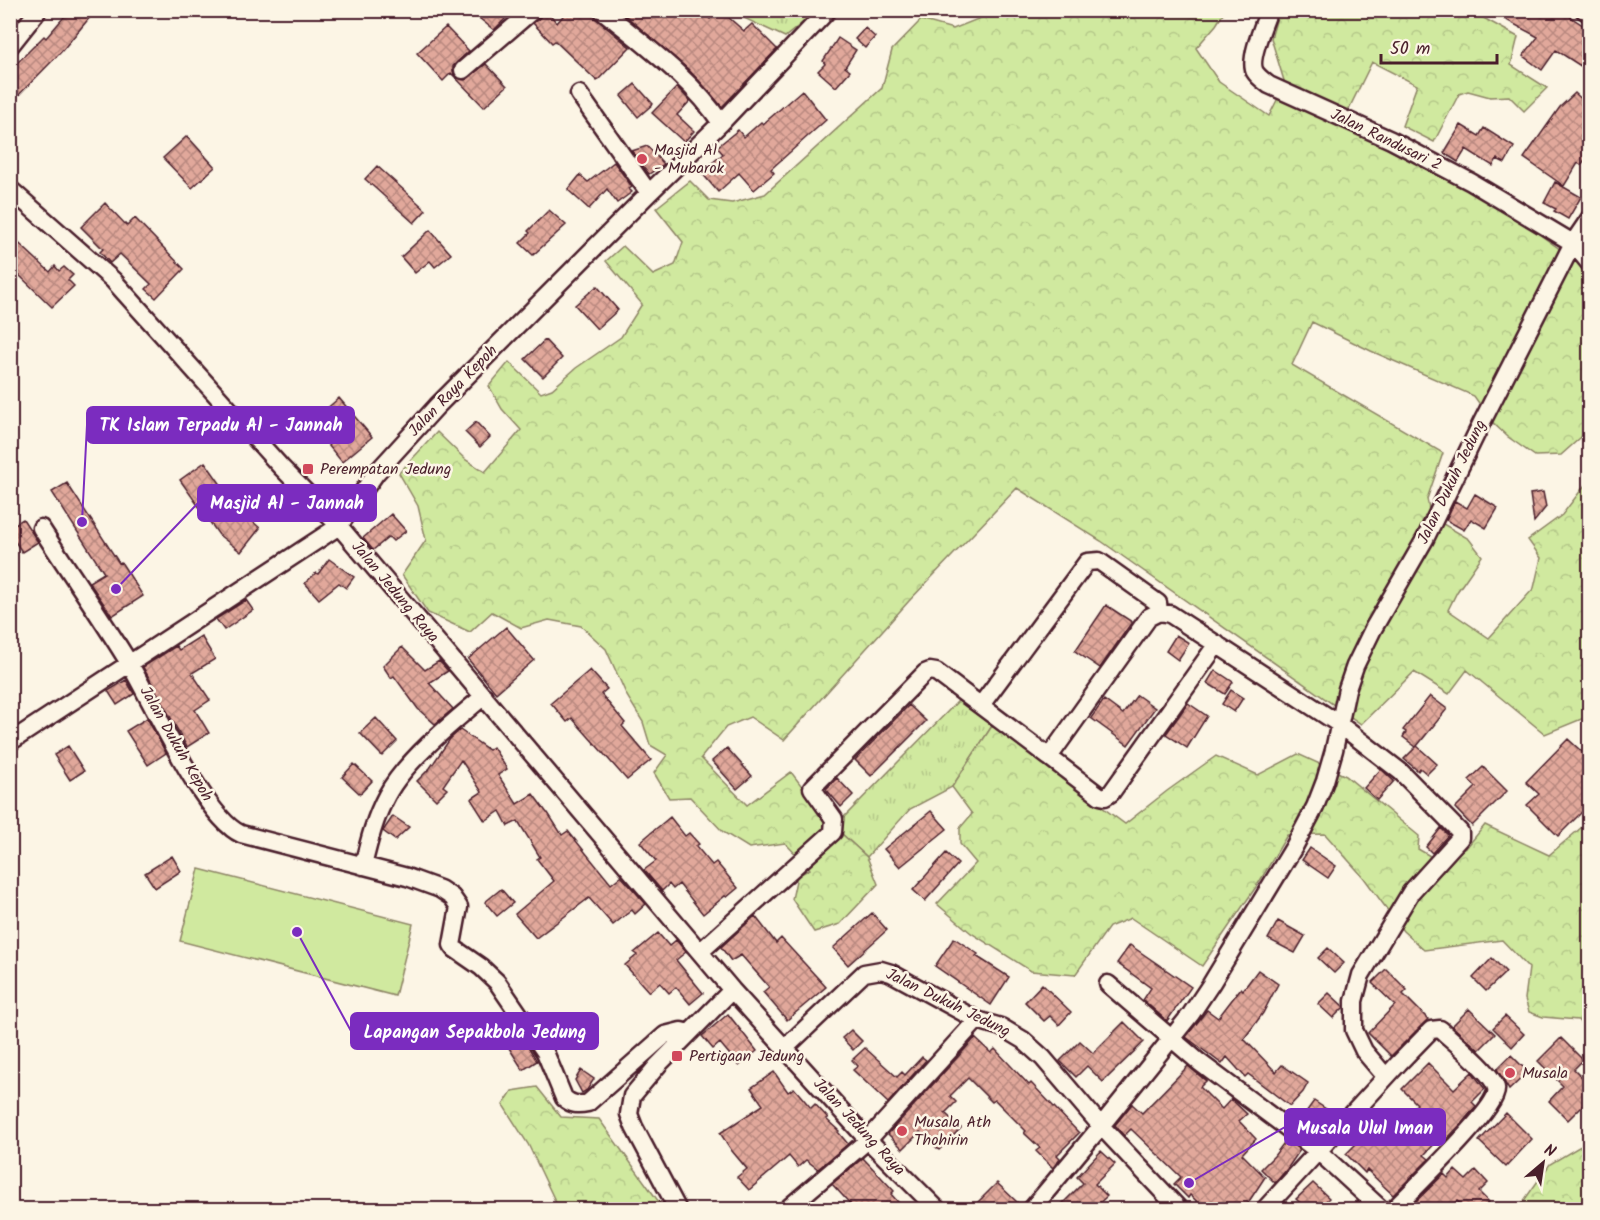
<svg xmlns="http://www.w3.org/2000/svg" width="1600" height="1220" font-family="Kalam,sans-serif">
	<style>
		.grass { fill: url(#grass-tufts); stroke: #8d8465; stroke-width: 1.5 }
		.forest { fill: url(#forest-crowns); stroke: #8d8465; stroke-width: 1.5 }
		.garden { fill: #d0e99f; stroke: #8d8465; stroke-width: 1.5 }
		.building { fill: url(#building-cross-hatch); stroke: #4a1f2b; stroke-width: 1.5 }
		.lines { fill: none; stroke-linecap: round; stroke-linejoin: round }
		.minor-casing { stroke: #4a1f2b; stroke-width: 21 }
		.minor { stroke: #fcf5e5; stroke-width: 16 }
		.poi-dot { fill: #d1495b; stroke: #fcf5e5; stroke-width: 2 }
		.labels { text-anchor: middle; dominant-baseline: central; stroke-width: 5; stroke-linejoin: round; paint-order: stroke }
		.street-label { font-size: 16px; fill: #4a1f2b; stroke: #fcf5e5 }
		.poi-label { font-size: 16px; fill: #4a1f2b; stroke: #fcf5e5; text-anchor: start }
		.leader { fill: none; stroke: #7b2cbf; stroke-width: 2 }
		.callout-dot { fill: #7b2cbf; stroke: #fcf5e5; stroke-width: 2 }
		.callout { fill: #7b2cbf; stroke: #7b2cbf; stroke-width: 2 }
		.callout-label { font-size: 18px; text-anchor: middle; font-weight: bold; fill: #fff }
	</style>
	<defs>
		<pattern id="grass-tufts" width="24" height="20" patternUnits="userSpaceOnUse" patternTransform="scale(1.5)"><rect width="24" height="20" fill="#d0e99f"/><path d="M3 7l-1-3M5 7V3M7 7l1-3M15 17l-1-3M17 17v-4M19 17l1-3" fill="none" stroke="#b4c789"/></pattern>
		<pattern id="forest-crowns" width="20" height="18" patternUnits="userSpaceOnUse" patternTransform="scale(1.5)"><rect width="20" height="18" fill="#d0e99f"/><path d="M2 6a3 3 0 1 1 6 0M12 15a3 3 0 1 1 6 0" fill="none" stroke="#b4c789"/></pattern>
		<pattern id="building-cross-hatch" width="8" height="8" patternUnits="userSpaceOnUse" patternTransform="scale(1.5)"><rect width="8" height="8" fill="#e1a89b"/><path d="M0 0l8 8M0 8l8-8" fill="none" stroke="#b8887f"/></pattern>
	</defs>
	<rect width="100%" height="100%" fill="#fcf5e5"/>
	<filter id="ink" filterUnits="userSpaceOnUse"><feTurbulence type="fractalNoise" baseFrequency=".0167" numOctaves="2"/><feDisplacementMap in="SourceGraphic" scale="12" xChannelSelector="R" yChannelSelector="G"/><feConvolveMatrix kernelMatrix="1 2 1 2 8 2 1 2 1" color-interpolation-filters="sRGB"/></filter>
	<g filter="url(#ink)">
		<path class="grass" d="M729,11h88l-32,26z
			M958,701l34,25 -40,61 -42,22 -43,48 -37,-34 14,-6z"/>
		<path class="forest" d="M987,11h238l-9,14 -20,23 23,34 50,34 16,-32 -14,-46 8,-27h192l47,26 -7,28 36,23 -23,23 -15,-15 -19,1 -22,-6 -9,3 -25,48 -32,-16 15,-41 -45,-23 -31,63 160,82 84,60h4v163l-28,25 -26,1 -27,-19 -15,-14 -19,-27 -103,-45 -59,-29 -20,43 151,88 -16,46 4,18 38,22 13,17 -25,36 -9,18 41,28 45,-50 7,-30 -13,-18 34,-25 23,-30h4v231l-44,18 -78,-64 -18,24 -35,-22 -53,52 -260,-183 -84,-53 -108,113 -125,139 -34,-23 -24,10 -25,31 46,47 44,-33 39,51 37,34 11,27 -38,40 -26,8 -22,-33 5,-23 13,-7 -25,-26 -36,5 -26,-16 -33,-35 -21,1 -15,-25 13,-18 -17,-10 -7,-23 -16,-26 -21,-47 -25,-23 -32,-6 -28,8 -29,-16 -22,20 -42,-19 -26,-38 24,-35 -8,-34 -19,-33 38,-41 29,28 19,12 36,-42 -19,-21 -13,-23 20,-24 32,31 11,-4 24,-21 45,-31 21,-33 -36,-43 17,-15 30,29 22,-10 8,-23 -27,-34 34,-27 19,19 23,3 33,-9 117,-106 10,-38 29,-30 32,9 30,-12z
			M992,726l133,98 42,-33 49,-35 42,19 40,-21 48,22 73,60 -1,13 24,14 25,-16 18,-22 64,30 40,-34v213l-11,-14 -35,-3 -14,-5 -4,-13 4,-31 -27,-28 -78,10 -21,-19 -39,-53 -39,-44 -38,1 -27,46 -58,85 -71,-48 -22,9 -34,48 -44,-4 -60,-38 -34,-29 39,-41 -16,-19v-16l12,-14 -20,-27z
			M537,1087l24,30 38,2 65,90h-105l-31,-65 -25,-39 9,-14z
			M1589,1141v68h-71l32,-45z"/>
		<path class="garden" d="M199,869l214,55 -18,72 -215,-55z"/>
		<path class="building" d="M70,10h26l-35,42 -51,52v-34l34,-34 2,2z
			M469,10h26l10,9 -11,11z
			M543,10h3l11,13 11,-13h24l3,8 35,29 -33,34 -42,-40 -3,2 -19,-20 7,-5z
			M619,10h82l9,9 10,-9 24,21 8,-7 25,25 -55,58 -33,-37z
			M1488,10h72l30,20v42l-34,-22 -14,20 -19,-14 15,-19z
			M446,27l23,24 -16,15v5l2,6 10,3 21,-16 21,22 -23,21 -33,-34 -8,8 -26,-28z
			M865,28l10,9 -10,11 -10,-9z
			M838,38l18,12 -11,17 5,4 -14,16 -18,-16 7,-7 -2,-3z
			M635,84l18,20 -15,13 -17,-21z
			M677,87l13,14 -13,14 17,16 -10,11 -32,-29z
			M802,90l24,30 -55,49 3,4 -20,17 -15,-17 -21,19 -17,-20 22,-18 -6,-7 21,-17 6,7 17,-15 2,2z
			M1575,93l15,14v46l-9,12 -3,-2 -14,23 -40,-28 36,-51z
			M1461,125l18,11 5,-8 30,19 -9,16 -8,-4 -4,7 -27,-17 -8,13 -14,-9z
			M187,136l28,31 -23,21 -29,-30z
			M647,146l17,18 -15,10 -17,-23z
			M614,162l18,25 -3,2 3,3 -15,11 -10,-14 -18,20 -21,-19 12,-15 8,7z
			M377,166l49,44 -12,13 -49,-44z
			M1555,182l26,15 -13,22 -14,-8 2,-2 -12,-6z
			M105,203l22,23 8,-8 49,51 -28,29 -10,-9 5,-5 -31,-30 -10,9 -10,-11 3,-3 -22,-22z
			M549,210l17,15 -33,30 -13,-12 10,-10 -2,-2z
			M430,230l21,24 -16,13 -5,-6 -15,12 -14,-16z
			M10,235l40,37 5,-6 4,5 5,-4 9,8 -5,5 6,6 -22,21 -34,-33 -8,8z
			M597,286l21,24 -21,19 -22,-24z
			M545,340l17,18 -19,19 -18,-18z
			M339,398l33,39 -30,25 -32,-39z
			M476,422l14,15 -10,10 -15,-15z
			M205,462l36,51 10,-6 7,11 -6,3 8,7 -19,24 -22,-17 -39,-55z
			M67,483l52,80 2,-1 22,34 -31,20 -23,-34 15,-9 -52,-81z
			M1543,492l3,15 -12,15 -4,-28z
			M1475,494l23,14 -12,20 -15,-9 -7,11 -18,-10 9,-19 12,7z
			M391,514l15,17 -13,10 -4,-4 -16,13 -10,-12z
			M23,519l15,23 -16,10 -12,-18v-7z
			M329,559l25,18 -8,11 -7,-5 -20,16 -14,-16 11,-10 2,1z
			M246,600l7,10 -29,20 -8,-11z
			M1106,605l26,17 -32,46 -25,-17z
			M506,627l28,33 -38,33 -28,-34z
			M1176,635l13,8 -11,17 -12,-9z
			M201,636l14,23 -23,14 18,27 -15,10 14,23 -22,14 -44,-80 33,-21 3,4z
			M402,647l23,23 14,-9 9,10 -19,12 24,26 -18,15 -17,-15 -24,-33 -3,2 -8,-12z
			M590,670l17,19 -6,5 24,29 -3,3 29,34 -24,20 -55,-62 -5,4 -16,-19z
			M1215,670l18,12 -8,12 -18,-11z
			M126,680l8,14 -17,11 -9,-14z
			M1231,690l12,8 -9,14 -12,-8z
			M1137,695l18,13 -27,37 -37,-27 13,-18 19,14z
			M1430,696l17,13 -30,37 20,18 -10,10 -7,-6 -2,3 -14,-12 12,-12 -13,-10 3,-5 -3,-2z
			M1188,703l19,13 -20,32 -21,-14z
			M909,705l17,16 -55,55 -16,-16z
			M147,718l19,35 -18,12 -22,-34z
			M376,718l21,23 -15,15 -22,-23z
			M460,730l29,20 4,-3 14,22 -9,6 19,29 16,-10 14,19h1l14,22 6,-4 43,53 10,-8 25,28 -11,10 -3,-4 -19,15 -24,-27 -53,40 -21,-24 39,-33 -17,-22 3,-2 -22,-36 -10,5 -8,-15 -15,10 -14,-22 11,-7 -21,-32 -18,26 4,3 -11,11 -19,-19 13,-13 20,-29z
			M1568,739l22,20v45l-32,32 -31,-31 12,-11 -13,-12z
			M68,746l16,25 -14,9 -16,-25z
			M727,748l25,28 -15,13 -25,-28z
			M354,764l18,17 -12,13 -18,-17z
			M1483,767l24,24 -35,35 -17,-18 21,-21 -7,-7z
			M1381,769l13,12 -17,19 -13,-12z
			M837,778l16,17 -12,12 -15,-18z
			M931,811l16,18 -47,38 -16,-18z
			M393,816l16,11 -14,13 -12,-9z
			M670,817l15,19 4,-3 10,11 -3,2 16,19 4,-3 22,26 -11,9 -2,-1 -22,18 -24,-30 -6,5 -4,-5 -7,7 -18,-21 12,-9 -16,-19z
			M1441,828l7,7 -16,18 -6,-6z
			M1310,848l26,18 -8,12 -26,-18z
			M946,853l12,11 -33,37 -12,-11z
			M172,856l9,15 -26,17 -10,-15z
			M501,889l12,14 -16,13 -12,-14z
			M872,913l15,17 -39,35 -15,-17z
			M755,916l21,27 5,-5 45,49 -39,33 -24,-28 6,-5 -28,-32 -10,6 -10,-14z
			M1278,921l27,15 -10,17 -27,-14z
			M658,933l11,13 7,-6 10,12 -10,8 27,33 -13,11 -14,-17 -7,6 -9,-10 -11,9 -24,-27 12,-10 -3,-2z
			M954,938l24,16 -2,2 33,21 -18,28 -56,-39z
			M1130,945l61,42 -24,34 -24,-21 8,-12 -34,-25z
			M1328,948l16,15 -10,10 -16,-15z
			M1492,958l14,14 -20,19 -13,-13z
			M1386,969l21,21 -4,4 25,25 -37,37 -23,-23 27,-28 -23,-22z
			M1258,970l20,14 -15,29 -19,26 32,33 6,-7 26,18 -5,9 -13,14 -42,-32 -3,3 -18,-20 -5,7 -36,-27 21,-27 11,8 23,-30 2,2z
			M1042,984l29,28 -12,13 -9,-9 -6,5 -19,-19z
			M1329,993l15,14 -11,11 -15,-14z
			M1469,1009l26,25 -16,16 -27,-24z
			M728,1014l29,37 -18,15 -19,-23 -7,6 -11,-13z
			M1505,1016l19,18 -12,13 -19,-19z
			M1124,1022l20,20 -41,40 -16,-16 -11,11 -16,-16 20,-20 13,12z
			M851,1030l11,11 -9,9 -11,-12z
			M975,1038l16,15 4,-4 34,36 2,-2 48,50 -22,22 3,3 -7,10 -17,-17 4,-3 -16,-15 2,-2 -31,-31 -3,2 -24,-24 -18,18 6,6 -11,11 16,15 -22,22 -19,-18 -17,17 -15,-15z
			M1561,1038l22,22 -9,9 16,16v25l-6,-6 -16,16 -19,-19 14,-15 -25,-25z
			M524,1040l13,21 -14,9 -14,-22z
			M865,1048l32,29 5,-5 3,3 17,-18 4,3 -38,43 -35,-33 5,-4 -6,-6z
			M1511,1055l17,17 -19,18 -12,-21z
			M1428,1063l26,26 18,-17 13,17 -13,13 4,4 -14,17 -16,17 -4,-4 -18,19 5,4 -36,36 -26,-25 -2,3 -19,-19 27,-27 6,6 11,-11 5,4 22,-22 -15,-15z
			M1188,1066l18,15 -6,6 22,22 9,-10 16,15 -8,7 17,18 -14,15 23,23 -21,32h-39l-15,-14 -2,3 -14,-14 7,-7 -50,-48 -7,7 -9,-11 17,-21 10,9z
			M581,1070l13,9 -7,11 -5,3 -7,-13z
			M774,1072l14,20 6,-4 17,20 4,-4 13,14 -2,1 13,12 -1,1 10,12 -30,25 -12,-9 -8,7 -9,-11 -40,34 -12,-13 10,-8 -15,-18 -12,-18 43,-28 -12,-17z
			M1314,1101l15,10 -17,23 -14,-11z
			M1506,1113l26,26 -26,28 -27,-26z
			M1286,1140l14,10 -13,19 -12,14 -14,-14 13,-13z
			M1101,1151l14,13 -20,20 12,12 -14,13h-36l26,-26 -6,-6z
			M863,1158l31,33 -3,3 13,15h-49l-23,-25z
			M1455,1170l11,10 10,-10 12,13 -9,9 10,10 -8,7h-15l-9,-8 -9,8h-40l36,-35 4,4z
			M997,1183l21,20 -6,6h-41z
			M1313,1183l16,15 -11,11h-11l-11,-10z"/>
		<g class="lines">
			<g class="minor-casing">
				<path id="minor" d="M602,10c41,34 91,70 119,113
					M1269,10c-5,14 -21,50 -14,62 3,5 9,9 14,13l122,55 80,42 102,61 17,21
					M1584,10l6,4
					M10,46l27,-34
					M463,70l70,-60
					M579,94l70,99
					M10,189l103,91 168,187 58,59 393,464 136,150 70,70
					M41,528c29,45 60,89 88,135 23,38 75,155 112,171l166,43 33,12 12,8 7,10 -7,38 3,4 26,18 16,15 48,70 19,46c8,7 14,7 24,5l77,-68 16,-4 8,2
					M981,705l106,-143 12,-1 59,42 1,9
					M10,742l329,-216 37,-53 61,-67 212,-213 72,-70 107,-113
					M1049,757l51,39 5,1 6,-4 106,-149
					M363,866c6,-25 12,-49 24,-71 18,-34 67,-74 97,-99
					M701,951l132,-119 1,-13 -22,-31 113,-115 5,-2 6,1 113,85 100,-140 10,-5 11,2 169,110 62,48 59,60v6l-49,54 -50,83 -7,26v29l10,21 22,26
					M1108,984l91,78 119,89 64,59
					M785,1048l79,-75 17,-3 10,3 86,47 24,7 22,13 20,18 58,68 79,84
					M678,1210l-44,-83 -5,-13 3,-18 26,-31 74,-75
					M786,1210l82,-70 109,-120
					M1031,1210l70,-84 90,-112 20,-30 83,-137 21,-40 10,-26 9,-31 13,-61 8,-23 18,-37 52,-90 57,-117 91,-179 17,-25
					M1264,1210l135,-147 32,-33 9,-1c13,12 53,44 56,59 5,18 -86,104 -103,122"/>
			</g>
			<use href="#minor" class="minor"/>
		</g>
	</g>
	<g class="poi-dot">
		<circle cx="642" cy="159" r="6"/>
		<rect x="302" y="463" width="12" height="12" rx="3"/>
		<rect x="671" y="1050" width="12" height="12" rx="3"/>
		<circle cx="1510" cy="1073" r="6"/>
		<circle cx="902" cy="1131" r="6"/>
	</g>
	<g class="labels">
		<g class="street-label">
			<text transform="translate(1386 140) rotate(26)">Jalan Randusari 2</text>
			<text transform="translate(453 391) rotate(-46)">Jalan Raya Kepoh</text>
			<text transform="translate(1452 482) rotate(-64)">Jalan Dukuh Jedung</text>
			<text transform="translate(395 592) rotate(50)">Jalan Jedung Raya</text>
			<text transform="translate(176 744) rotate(60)">Jalan Dukuh Kepoh</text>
			<text transform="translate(948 1003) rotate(26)">Jalan Dukuh Jedung</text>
			<text transform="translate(859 1127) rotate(47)">Jalan Jedung Raya</text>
		</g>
		<g class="poi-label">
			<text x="654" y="150">Masjid Al<tspan x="654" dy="18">- Mubarok</tspan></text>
			<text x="320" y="469">Perempatan Jedung</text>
			<text x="689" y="1056">Pertigaan Jedung</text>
			<text x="1522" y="1073">Musala</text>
			<text x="914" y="1122">Musala Ath<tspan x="914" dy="18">Thohirin</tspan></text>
		</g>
	</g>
	<path class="leader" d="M82 522L87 425M116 589L198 503M297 932L351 1031M1189 1183L1285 1127"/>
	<g class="callout-dot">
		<circle cx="82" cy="522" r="6"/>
		<circle cx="116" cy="589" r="6"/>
		<circle cx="297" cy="932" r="6"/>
		<circle cx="1189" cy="1183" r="6"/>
	</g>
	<g class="callout">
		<rect x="87" y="407" width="267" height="36" rx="6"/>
		<rect x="198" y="485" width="178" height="36" rx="6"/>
		<rect x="351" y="1013" width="247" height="36" rx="6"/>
		<rect x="1285" y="1109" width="160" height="36" rx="6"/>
	</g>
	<g class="callout-label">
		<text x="221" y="431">TK Islam Terpadu Al - Jannah</text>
		<text x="287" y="509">Masjid Al - Jannah</text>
		<text x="475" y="1038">Lapangan Sepakbola Jedung</text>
		<text x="1365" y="1134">Musala Ulul Iman</text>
	</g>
	<rect width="1600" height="1220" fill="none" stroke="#fcf5e5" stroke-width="36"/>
	<rect x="18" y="18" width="1564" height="1184" fill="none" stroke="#4a1f2b" stroke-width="2" filter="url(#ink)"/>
	<g transform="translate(1543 1163) rotate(29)" stroke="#fcf5e5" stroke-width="4.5" paint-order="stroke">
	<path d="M0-4.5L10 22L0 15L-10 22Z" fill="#4a1f2b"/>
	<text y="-9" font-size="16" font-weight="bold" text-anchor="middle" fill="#4a1f2b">N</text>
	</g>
	<path d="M1381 54v9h116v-9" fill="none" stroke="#4a1f2b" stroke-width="3"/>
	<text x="1390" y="54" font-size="18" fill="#4a1f2b" stroke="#fcf5e5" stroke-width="4.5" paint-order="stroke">50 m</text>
</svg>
